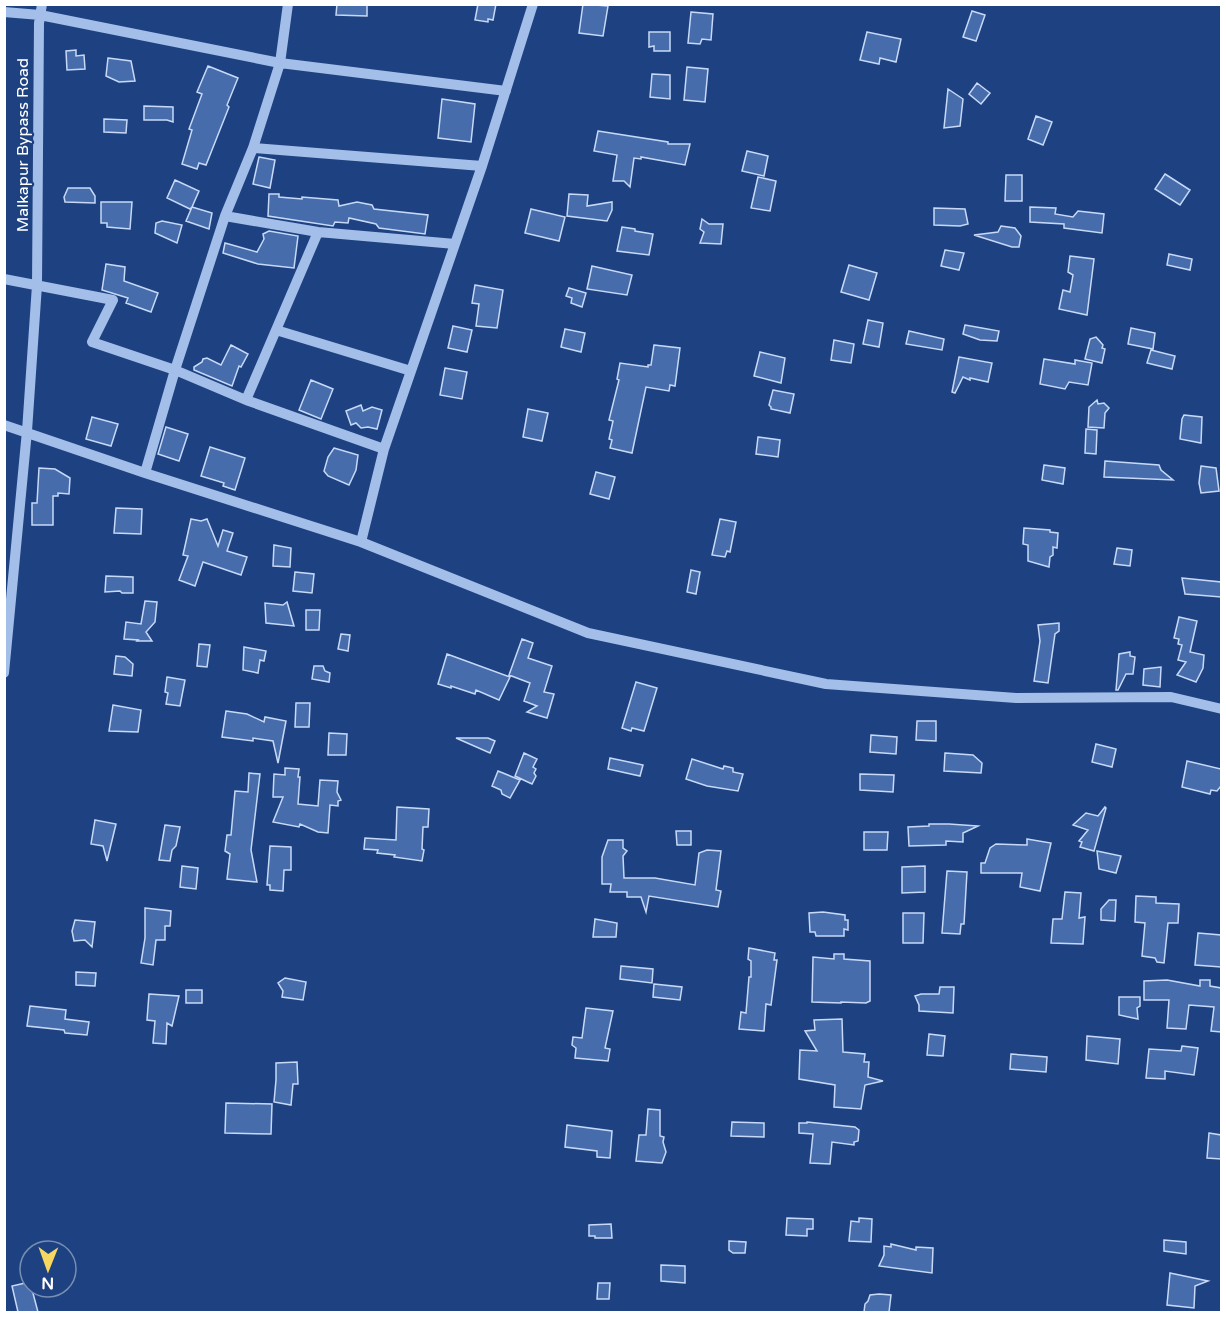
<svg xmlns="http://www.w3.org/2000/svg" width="1226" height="1317" font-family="'Varela Round',sans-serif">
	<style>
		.building { fill: #466cab; stroke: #c7d9f7; stroke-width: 1.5 }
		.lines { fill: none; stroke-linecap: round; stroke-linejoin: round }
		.minor { stroke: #a3bee9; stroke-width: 10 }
		.labels { text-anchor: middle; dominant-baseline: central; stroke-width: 4.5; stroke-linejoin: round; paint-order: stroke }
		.street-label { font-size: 16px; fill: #fff; stroke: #1e4281 }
	</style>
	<rect width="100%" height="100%" fill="#1e4281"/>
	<path class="building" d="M337,4h30v12l-31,-1z
		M478,4h18l-3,16 -5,-1v3l-13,-2z
		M583,4l25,2 -5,30 -24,-3z
		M972,11l13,4 -9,26 -13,-4z
		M691,12l22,2 -2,26 -9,-1 -2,5 -12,-1z
		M649,32h21v19h-16v-5l-5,1z
		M867,32l34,7 -5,23 -16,-4 -1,6 -19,-4z
		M76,50v6l8,-1 1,14 -18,1 -1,-19z
		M108,58l23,3 4,20 -16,1 -13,-6z
		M208,66l30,12 -11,27 2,2 -23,58 -7,-2 -2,6 -15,-5 10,-34 -3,-1 13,-35 -5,-2z
		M687,67l21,2 -3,33 -21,-2z
		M652,74l18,1v24l-20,-2z
		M977,83l13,10 -9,11 -12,-10z
		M948,89l15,10 -3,27 -16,2z
		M442,99l33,5 -4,38 -33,-4z
		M144,106l29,1v15l-6,-2h-23z
		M1036,116l16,6 -9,23 -15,-6z
		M104,119l23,1 -1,13 -22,-1z
		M598,131l70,11v2h22l-5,21 -44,-8v2l-7,-1 -4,29 -6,-6h-11l4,-26 -23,-4z
		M747,151l21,5 -4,20 -22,-5z
		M259,157l16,3 -5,28 -17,-4z
		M1165,174l25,16 -10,15 -25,-16z
		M1006,175h16v26h-17z
		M758,177l18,4 -6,30 -19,-3z
		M175,180l24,11 -7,16 20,6 -3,16 -23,-8 6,-14 -2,2 -23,-11z
		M68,188h22l5,8v7l-30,-1 -1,-5z
		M269,194h10v3l23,2v-2l36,3 1,6 18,-4 15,3 2,4 54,6 -3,19 -46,-6 -3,-4 -27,-6 -1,5 -13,-1 -2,4 -65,-10z
		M569,194l19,1 -1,11 25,-4v8l-5,11 -40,-5z
		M101,202h31l-2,27 -23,-2v-4h-6z
		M1030,207l26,1 -1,6 18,3 5,-6 26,3 -2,19 -38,-5v-4l-34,-2z
		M934,208l31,1 3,15 -8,2 -26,-1z
		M531,209l34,8 -6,24 -34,-8z
		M702,219l7,5h14l-2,20 -21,-1 4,-11 -4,-3z
		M162,221l20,4 -5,18 -22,-10 1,-10z
		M1001,226l14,2 6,8 -2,11h-7l-38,-12 24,-3z
		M622,227l13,2v2l18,3 -4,21 -32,-4z
		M269,231l29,5 -4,32 -36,-4 -35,-11 2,-10 32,9 7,-13 -1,-5z
		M945,250l19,3 -5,17 -18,-4z
		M1169,254l23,5 -2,11 -23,-5z
		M1070,256l24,3 -7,56 -28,-6 4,-19 7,2 3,-17 -5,-3z
		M106,264l19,3 -1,14 34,12 -7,19 -25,-9 2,-5 -26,-8z
		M849,265l28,8 -8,27 -28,-8z
		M592,266l40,9 -5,20 -40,-6z
		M475,285l28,5 -6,38 -21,-2 3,-22 -7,-1z
		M569,288l17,5 -4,14 -11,-4 1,-5 -6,-2z
		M868,320l15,3 -4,24 -16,-3z
		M965,325l34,6 -2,10 -17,-1 -17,-6z
		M453,326l19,4 -5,22 -19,-4z
		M1131,328l24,5 -2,16 -25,-5z
		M565,329l20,4 -4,19 -20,-5z
		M909,331l35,8 -2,11 -36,-6z
		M1096,337l7,8 -1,3 3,1 -3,14 -17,-4 5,-20z
		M834,340l20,4 -3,19 -20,-3z
		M231,345l17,9 -7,13 -2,-1 -7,20 -38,-16v-3l8,-5 1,-3 4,-1 14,7z
		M654,345l26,3 -5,38 -5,-1 -1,6 -23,-4 -14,66 -22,-5 2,-8 -3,-1 4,-18 -4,-1 10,-40 -2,-1 3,-16 28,4v-2h3z
		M1151,350l24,6 -3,13 -25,-6z
		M760,352l25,6 -4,25 -27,-7z
		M959,357l33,6 -4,19 -18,-4v2l-7,-3 -8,16 -3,-1z
		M1044,359l31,5v-4l17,3 -4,22 -19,-3 -4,7 -25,-5z
		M445,368l22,4 -5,27 -22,-4z
		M311,380l22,9 -12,30 -22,-9z
		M773,390l21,4 -4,19 -19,-4v-2l-2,-2z
		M1097,400l1,4 6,-1 5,5 -4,5 -1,15 -16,-1 1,-20z
		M361,405l2,6 9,-4 10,3 -5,19 -9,-2 -7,1 -5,-5 -5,2 -5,-14z
		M528,409l20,4 -6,28 -19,-4z
		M1184,415l18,2 -1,26 -21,-4 2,-20z
		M92,417l26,7 -7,22 -25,-7z
		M166,427l22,7 -9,27 -21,-7z
		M1086,429l11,1 -1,24 -11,-1z
		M758,437l22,3 -2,17 -22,-3z
		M210,447l35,11 -10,32 -12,-4 1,-3 -23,-7z
		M334,448l24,7 -2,15 -7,15 -21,-9 -4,-5 4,-14z
		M1105,461l54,4 2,5 12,10 -69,-3z
		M1044,465l21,3 -2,16 -21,-4z
		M1201,466l15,2 3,23 -18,2 -2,-10z
		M39,468l16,1 15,9 -1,16 -11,-1v3h-5v29h-21v-22h5z
		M596,472l19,5 -6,22 -19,-5z
		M116,508l26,1 -1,25 -27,-1z
		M191,519l10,2 6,-2 11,27 5,-16 10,3 -6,18 20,6 -6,18 -38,-13 -8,24 -16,-6 9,-24 -5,-1z
		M720,519l16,3 -6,30 -3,-1 -2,6 -13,-2z
		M1024,528l26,2v2l8,1 -1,15 -4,-1v8l-3,2 -1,10 -21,-6v-16l-5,-1z
		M274,545l17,3 -1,19 -17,-1z
		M1117,548l15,2 -2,16 -16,-2z
		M691,570l9,2 -4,22 -9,-2z
		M295,572l19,2 -2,19 -19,-2z
		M106,576l27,1v16h-11l-2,-2 -15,1z
		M1182,578l39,4v15l-36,-3z
		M145,601l12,1 -2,20 -9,10 6,9h-15l1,-1 -14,-1 2,-17 15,2z
		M287,602l7,24 -28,-3 -1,-20 18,2z
		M306,610h14l-1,20h-13z
		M1179,617l18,4 -7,31 14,3 -1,13 -7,14 -19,-7 9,-13 -8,-2 4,-15 -4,-1 1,-5 -5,-1z
		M1059,623v8l-4,3 -7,49 -14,-2 6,-40 -2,-16z
		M341,634l9,1 -2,16 -10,-2z
		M522,639l11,4 -5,15 24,8 -8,26 10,2 -7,24 -20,-6 10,-6 -13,-5 6,-18 -21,-8z
		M199,644l11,1 -3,22 -10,-1z
		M244,647l22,4 -2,10 -4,-1 -2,13 -15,-3z
		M1130,652v4l5,1 -2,17h-7l-8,16h-2l3,-36z
		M447,654l63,23 -11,23 -23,-10 -1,4 -24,-8v2l-13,-4z
		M116,656l9,1 8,7 -1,12 -18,-2z
		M314,666h9l2,5 5,2 -1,9 -17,-3z
		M1161,667l-1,20 -17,-2 1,-16z
		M167,677l18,3 -5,26 -14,-2 2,-11 -3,-1z
		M636,682l21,6 -13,43 -12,-3 -1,3 -9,-3z
		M296,703h14l-1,24h-14z
		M113,705l28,5 -3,22 -29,-1z
		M226,711l21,3 17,8 1,-5 21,4 -8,42 -5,-22 -20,-3v3l-31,-4z
		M917,721h19v20l-20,-1z
		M329,733l18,1 -1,21h-18z
		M871,735l26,2 -1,17 -26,-2z
		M456,738h32l7,3 -5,12z
		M1096,744l20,5 -4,18 -20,-5z
		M524,753l13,6 -4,8 3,2 -2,4 2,3 -4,8 -17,-8z
		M945,753l28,2 9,8 -1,10 -37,-2z
		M610,758l33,7 -3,11 -32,-7z
		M692,759l31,10 1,-3 9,2v4l10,2 -5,17 -31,-5 -21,-7z
		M1187,761l34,8v17l-4,5 -6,-1 -1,4 -28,-7z
		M285,768l14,1 -1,8h2l-2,27 20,2 2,-26 18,1 -1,11 4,8 -3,1v5l-8,-1 -2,28 -10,-1 -18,-8 -1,3 -26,-5 10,-25h-10l1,-23 11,1z
		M498,771l22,9 -10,18 -8,-4 -1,-4 -9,-4z
		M249,773l11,1 -9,76 6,32 -30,-3 3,-25 -5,-3 2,-16h4l4,-44 13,1z
		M860,774l34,1 -1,17 -33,-2z
		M397,807l32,2 -1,18h-5l-1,22 2,1 -2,11 -28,-4 1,-2 -18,-2 1,-3 -14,-1 1,-11 31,2z
		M1105,807l1,1 -12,43 -14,-4 2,-5 -3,-1 9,-11 -15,-5 13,-12 12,3z
		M95,820l21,4 -9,37 -4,-15 -12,-2z
		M929,824h20l29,2 -15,7v9l-17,-1v4l-37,1 -1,-19 21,-1z
		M165,825l15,2 -4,19 -4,4 -2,11 -11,-1z
		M676,831h15v14h-14z
		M864,832h24l-1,18h-23z
		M1027,839l24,4 -11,48 -20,-4 2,-14h-41v-10h4l5,-15 6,-4 31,1z
		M608,840h15v8l4,3 -4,5 1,22h31l40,7 4,-32 8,-3 14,1 -5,39 5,1 -3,16 -69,-11 -3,16 -5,-15h-14v-5h-17l1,-8h-9v-27z
		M270,846l21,1v23h-7l-1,21 -13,-1v-5h-3z
		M1097,851l24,5 -5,17 -17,-4z
		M182,866l16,2 -2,21 -16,-2z
		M925,866v26l-23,1v-26z
		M947,871l20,1 -3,52h-3l-1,10 -18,-1z
		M1065,892l16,1 -2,25 6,-1 -2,27 -32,-1 2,-24h9z
		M1136,896l20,1v6l23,1 -1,19h-10l-4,40 -7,-1 -2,-4 -13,-2 3,-33 -10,-1z
		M1109,900h7l-1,21 -14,-1v-11z
		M145,908l26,3 -1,15h-5v14h-9l-3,25 -12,-2 4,-25z
		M823,912l22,3v5h3v10l-4,-1v7h-28l-1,-4h-5l-1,-19z
		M903,913h21l-1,30h-20z
		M595,919l22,4 -1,14h-23z
		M75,920l20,2 -3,25 -7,-7 -11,1 -2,-10z
		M1198,933l23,2v32l-26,-2z
		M749,948l26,5 -1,7h3l-6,45 -5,-1 -2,27 -25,-2 2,-17 5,1 3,-36h2v-16l-3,-2z
		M834,954h10v5l26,2v40l-4,2 -25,-1v1l-29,-1 1,-45 21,2z
		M621,966l32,3 -1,14 -32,-4z
		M76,972l20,1 -1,13 -19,-1z
		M285,978l21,4 -3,18 -21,-3 1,-6 -5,-8z
		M1167,980l33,6v-6h10v6l11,2v44l-10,-1 3,-24 -25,-2 -3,24 -19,-1 2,-28h-25v-19z
		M654,984l28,3 -2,13 -27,-3z
		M940,987h14l-1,26 -34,-2v-6l-4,-9 6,-2h18z
		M186,990h16v13h-16z
		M149,994l30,2 -7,30 -5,-3 -1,21 -13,-1 2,-22 -8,-1z
		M1119,997h21v9l-3,2 1,11 -19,-4z
		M30,1006l36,4 -1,9 24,3 -2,13 -22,-2 -1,-3 -37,-4z
		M586,1008l27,3 -8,37 5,1 -2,12 -33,-3 1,-10 -4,-3 1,-8 9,1z
		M842,1019l1,33 22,2 -1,8h5l-1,15 15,4 -18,4 -4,24 -27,-2 1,-22 -36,-6 1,-29 17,1 -12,-20 10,-1 -1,-10z
		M929,1034l16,2 -2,20 -16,-1z
		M1087,1036l33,3 -2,25 -32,-4z
		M1182,1046l16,2 -4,27 -29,-4v8l-19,-1 3,-29 32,2z
		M1011,1054l36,3 -1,15 -36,-3z
		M297,1062l1,22h-5l-2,21 -17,-3 2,-22v-17z
		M226,1103l46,1 -1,30 -46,-1z
		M648,1109l12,1v26l4,1 -1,5 3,10 -4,11 -26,-2 3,-26h7z
		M732,1122l32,1v14l-33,-1z
		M807,1122l48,5 4,3 -1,11 -4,1v3l-22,-3 -2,22 -20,-1 3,-29 -14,-1v-10h8z
		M567,1125l45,6 -2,27 -13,-1v-6l-32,-4z
		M1209,1133l12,2v24l-14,-1z
		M787,1218l26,1v10h-6v7l-21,-1z
		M859,1218l13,1 -1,23 -22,-1 2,-20 8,1z
		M611,1224l1,14h-17v-2h-6v-11z
		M1164,1240l22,2v12l-22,-3z
		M729,1241l17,1 -1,11h-12l-4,-3z
		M891,1244l25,6v-3l17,1 -1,25 -53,-7 5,-11v-9l7,1z
		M661,1265l24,1v17l-24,-2z
		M1170,1273l38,8 -13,5 -1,22 -27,-3z
		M30,1282l8,30h-20l-6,-26z
		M598,1283h12l-1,16h-12z
		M879,1294l12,1 -2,17h-25l1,-8 3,-3 2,-6z"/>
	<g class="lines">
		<path class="minor" d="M4,12l36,3 240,48 226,28
			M253,148l229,18
			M225,216l93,16 137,12
			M4,279l109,21 -21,42 83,28 71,30 138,49
			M276,330l135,41
			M246,400l72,-168
			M4,425l141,48 216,69 23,-93 98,-283 51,-162
			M145,473l30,-103 50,-154 28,-68 27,-85 8,-59
			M361,542l227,91 238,51 190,14 155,-1 51,12
			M4,673l23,-242 10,-146 2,-262 3,-19"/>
	</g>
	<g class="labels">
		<g class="street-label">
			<text transform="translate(23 145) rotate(-90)">Malkapur Bypass Road</text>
		</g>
	</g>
	<rect width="1226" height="1317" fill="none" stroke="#ffffff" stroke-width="12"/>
	<g transform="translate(48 1269) rotate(181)"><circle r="28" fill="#1e4281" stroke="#788eb3" stroke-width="1.5"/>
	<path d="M0-4.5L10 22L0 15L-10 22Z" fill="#f8d761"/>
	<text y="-9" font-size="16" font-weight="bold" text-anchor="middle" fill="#ffffff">N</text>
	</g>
</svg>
